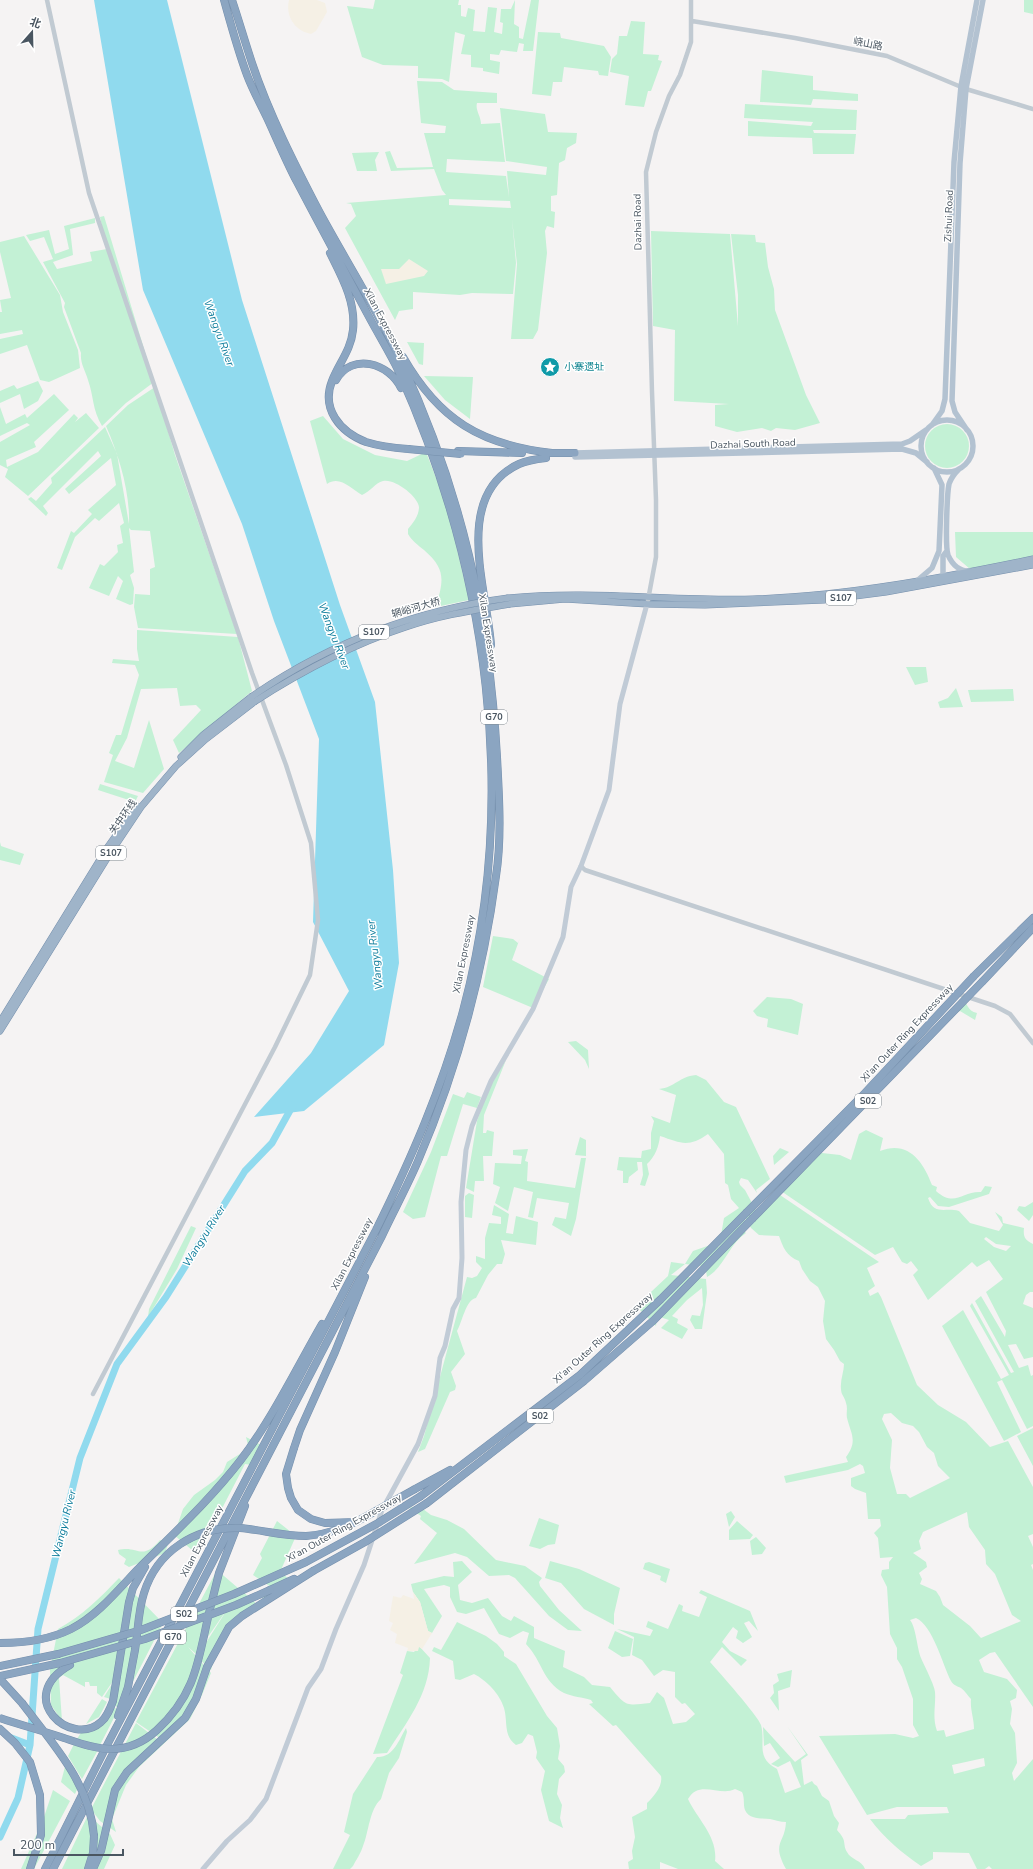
<svg xmlns="http://www.w3.org/2000/svg" width="1033" height="1869" font-family="'Nunito Sans','Noto Sans SC',sans-serif">
	<style>
		.green { fill: #c3f1d5; fill-rule: evenodd }
		.sand { fill: #f5f0e5 }
		.water { fill: #90daee }
		.lines { fill: none; stroke-linecap: round; stroke-linejoin: round }
		.river { stroke: #90daee; stroke-width: 7 }
		.trunk-casing { stroke: #7690ad; stroke-width: 7 }
		.motorway-casing { stroke: #7690ad; stroke-width: 8 }
		.tertiary { stroke: #c1cad2; stroke-width: 4.5 }
		.secondary { stroke: #c1cbd6; stroke-width: 5 }
		.primary { stroke: #b3c2d1; stroke-width: 5.5 }
		.trunk { stroke: #9fb4c9; stroke-width: 6 }
		.motorway { stroke: #8ba5c1; stroke-width: 7 }
		.trunk-bridge-casing { stroke: #7690ad; stroke-width: 7; stroke-linecap: butt }
		.motorway-bridge-casing { stroke: #7690ad; stroke-width: 8; stroke-linecap: butt }
		.trunk-bridge { stroke: #9fb4c9; stroke-width: 6 }
		.motorway-bridge { stroke: #8ba5c1; stroke-width: 7 }
		.labels { text-anchor: middle; dominant-baseline: central; stroke-width: 3; stroke-linejoin: round; paint-order: stroke }
		.shield { fill: #fff; stroke: #808990; stroke-width: 1 }
		.shield-label { font-size: 9px; font-weight: bold; fill: #4a5661 }
		.street-label { font-size: 10px; fill: #4a5661; stroke: #fff }
		.culture-label { font-size: 10px; fill: #0d838f; stroke: #fff; text-anchor: start }
		.water-label { font-size: 11px; font-style: italic; fill: #0c7c9b; stroke: #fff }
	</style>
	<rect width="100%" height="100%" fill="#f5f3f3"/>
	<path class="green" d="M375,0h84l-1,5h3v11l5,1 2,-9 7,2 -2,21 12,1 3,-25 9,1 -3,24 8,2 1,-11 -3,-1 1,-13h10l4,-9 -1,24 5,3v11l4,1 8,-39h8l-6,51h-10l1,-7 -5,-1 -2,9 -16,-2 -2,5 -9,-1v6l10,2 -1,12 -16,-3v-3l-12,-1v-12l-10,-1 4,-19 -10,-3 -6,50 -7,-3 -24,-1v-12l-35,-1 -21,-8 -15,-51 26,3z
		M1024,0h9v14l-9,-2z
		M631,21l14,1 -2,32 16,1 -1,5 4,1 -11,30h-3l-4,16 -19,-2 4,-29 -19,-4 2,-13 5,-5 2,-18h8z
		M538,32l22,1 1,5 43,8 7,11 -3,19 -9,-1 -1,-4 -34,-4 -2,15h-9l-2,14 -19,-2z
		M762,70l51,6v14l45,4v7l-45,-2 -2,6 -51,-3z
		M417,81l25,1 12,8 43,3v10h-20c-2,7 4,13 4,21l19,-1 5,39 -58,-3 -1,13 60,4 3,21 -2,-26 39,4 1,-8 -41,-6 -6,-53 45,6 3,18 29,1 -1,10 -9,5 -2,12 -6,3 -2,32 -6,1v15l4,1 -1,16 -7,-2 -2,5 2,22 -9,77 -5,9h-22l6,-75 -5,-45 4,44 -3,31 -41,-1 -12,2 -47,-3v17l-14,2 -4,9 -50,-92 11,-12 -5,-12 -5,-1 100,-8 -4,-5 -8,-21 -43,2 -6,-19 5,-1 7,17 36,-1 -9,-34h21l1,-7 -25,-3zM449,199l61,2 1,7 -62,-3z
		M745,104l112,6 -1,20h-43l1,3 42,1 -2,20h-41l-1,-16 -64,-2v-15l63,5 2,-4 -69,-4z
		M379,152l-4,8 2,11h-20l-5,-18z
		M104,216l50,166 -28,21 -24,23c-10,-17 -8,-29 -14,-46 -3,-10 -8,-17 -7,-27l-17,-46 1,-4 -22,-41 10,-3 -9,-22 -14,4 -4,-6 23,-5 6,24 14,-5 -5,-23 31,-8v5l-25,6 3,26 -20,7 4,7 35,-8 -2,-9 17,-3 -7,-32z
		M651,231l79,3 8,92v-31l-7,-61 24,1 1,7 9,1 3,24 6,22 1,21 31,85 14,28 -25,7 -19,-2 -5,3 -9,-3 -25,4 -22,-6v-21l14,-1 -55,-3 1,-71 -22,-4z
		M24,236l36,59 3,17 15,38 2,18 -31,14 -9,-2 -13,-35 -27,9v-15l23,-5 -1,-4 -22,4v-22h2l-2,-12 11,-2 -11,-46v-10z
		M407,342l17,1 -1,22 -4,-1z
		M424,376l49,1 -3,42 -25,-19z
		M38,381l5,10 -5,10 -14,8 -4,-15 -20,9v-12l14,-6 3,4z
		M155,387l20,68 62,179 -99,-6 -4,-21 1,-13 15,1v-26l5,-2 -5,-36 -19,-1 -2,-2 5,44 -4,3 4,13 -1,16 -3,1 -14,-6 7,-18 -5,-5 -9,20 -20,-8 11,-24 4,2 14,-14 -1,-7 6,-2 -3,-17 4,-3 -5,-20 -20,18 -4,-3 -20,19 -13,33 -5,-2 14,-37 3,2 18,-19 -4,-4 28,-25 -5,-27 -42,36 -4,-5 36,-33 -3,-5 -55,55 5,7 -2,3 -18,-17 3,-2 5,4 16,-18 -1,-5 54,-51 12,27 12,70c1,-33 -10,-68 -23,-98l22,-21z
		M54,394l15,16 -35,32 2,5 -30,13 1,7 31,-15 36,-38 4,4 -3,4 11,-9 13,15 -71,68 -23,-19 3,-8 -8,-4v-23l30,-17 -3,-2 -27,13v-29l6,17 19,-10 2,4z
		M323,416l20,23 32,16 32,6 19,-9 21,54 22,94 -33,7c7,-26 11,-37 -12,-57 -6,-5 -12,-9 -16,-16v-5c5,-6 11,-13 11,-22 -1,-11 -25,-29 -36,-26 -8,2 -13,11 -21,14 -11,-6 -22,-20 -35,-11l-17,-63z
		M925 446a22 22 0 1 1 44 0a22 22 0 1 1-44 0Z
		M955,532h78v26l-63,11 -14,-12z
		M137,630l101,7 14,54 -73,62 -6,-13 28,-30 -5,-5 -16,1 -3,-18 -36,1 -14,49 -12,23 19,7 15,-48 15,49 -21,24 -39,-11 9,-27 -4,-2 7,-18h5l18,-60 -4,-10 -23,-2 1,-4 26,2 -2,-12z
		M906,667h20l2,15 -13,3z
		M956,688l7,19 -23,1 -2,-6 10,-4z
		M1013,689l1,12 -43,1 -3,-12z
		M100,784l38,12 -3,6 -37,-12z
		M0,842l1,4 23,8 -4,11 -20,-5z
		M493,936l20,3 5,4 2,-5 -8,22 37,19 -16,29 -50,-21z
		M962,995c5,8 5,16 15,18l-2,7 -15,-9 -4,2z
		M767,997l24,2 12,5 -5,31 -31,-8 1,-8 -11,-3 -4,-5z
		M576,1041l12,9 1,19 -4,-9 -17,-18z
		M506,1060l-22,55 -1,18h3l1,-3 7,2 -2,24h-9l1,25h-9l-1,11 -8,-4 11,-67 12,-33z
		M696,1075l10,5 18,22 12,5 34,72 -14,11 1,3 -9,-13 -7,-2 -2,4 1,3 5,5 14,26 21,-21 99,67 -12,6 8,18 -7,5 2,5 8,-4 3,5 36,88 21,20 28,17 24,25 18,-6 25,46v47l-5,2 5,11v17l-2,1 2,5v137l-38,-55 -5,1 -11,7 5,12 23,7 10,11 -1,8 -6,3 2,8 -2,15 5,9 2,30 -5,10 2,8 19,-22v110h-41l-3,-3 -4,3h-8l-8,-16 -36,-1v7l-12,7c-19,-13 -37,-28 -51,-47h35l3,-4 41,-2 -2,-6h-50l-30,8 -48,-79 76,-2 18,4 6,-2 -6,-11v-26l-11,-32 -5,-8v-11l-7,-14 -3,-47 -6,-12 1,-5 7,-1v-7l4,-5 -13,1 -2,-20 -4,-5 7,-7 -1,-7h-12l-2,-26 -11,-4 -4,-3v-8l14,-5 -2,-7 -3,-2 -12,6 -62,13 -2,-7 64,-14 -2,-5c12,-16 5,-23 1,-39 -1,-5 1,-10 -1,-15 -1,-6 -5,-8 -5,-14 -1,-9 3,-17 3,-25l-4,-3 -6,-11 -8,-11 -3,-18 2,-20 -7,-14 -8,-6 -8,-12 -3,-8c-13,-5 -16,-14 -20,-25l-20,-1 -8,-7 -7,-13 1,6 -2,9 3,3c-17,11 -22,35 -39,44l-1,-6 -4,-5 -17,-2 -14,11 35,4 1,14 -5,36h-7l-5,-9 2,-5 8,1 3,-11 -1,-17 -15,12 -15,16 6,3 -1,4 11,6 -6,10 -21,-11 8,-8 -12,-4 -1,10 -20,-20 32,-30 3,-14 14,2 8,-13 20,-7 6,3 5,-29 15,-10 -8,-9 -3,-14 -3,-2 -1,-29 -16,-20c-20,14 -27,9 -48,2 -1,10 -5,21 -13,28l2,10 -4,12 -5,-1 3,-10 -1,-13h-5l1,8 -9,7 -1,6h-5v-12l-6,-1 2,-13 22,1 1,-7 9,-2v-16l3,-12 -3,-5 19,7 6,-28 -17,-6c17,-2 19,-12 37,-14zM891,1413l11,10 11,3 6,6 8,15 7,6 4,13 12,12 -40,20 -4,-4h-9l-7,-26 2,-28 -10,-21 2,-5zM967,1512l2,15 16,23 1,14 9,10 17,41 9,6 -40,17 -11,-12 -27,-21 -3,-8 -4,-6 -16,-7 2,-5 -3,-6 8,-6 -1,-5 -13,-9 8,-4 -2,-8 4,-9zM916,1618c17,8 26,45 35,63 2,4 6,5 10,7 4,3 7,8 10,11 -1,11 3,19 3,30l-28,8 -2,-7 -7,1c-5,-14 -1,-25 -2,-39 0,-6 -11,-27 -14,-34 -4,-10 -5,-31 -11,-38zM984,1758l1,8 -31,8 -2,-9z
		M467,1092l14,5 -4,11 -14,-4 -16,52h-6l-16,61 -12,2 -10,-7 28,-60 22,-58 11,4z
		M866,1130l17,8 -3,13c28,-11 43,10 52,34l5,2 -1,4c19,17 26,0 45,1l4,-6 7,1 -3,7 -40,13 -11,-1 -8,-9 -2,1c6,18 17,9 31,13l11,12 29,8 4,-6 -8,-13 7,5 1,6 21,5c-1,9 1,12 9,16v48h-3l-4,3 -3,9 10,4v49l-9,2 -8,-15 -8,1 11,23 9,-3 3,11 2,-1v51l-6,3 -25,-49 -5,2 24,50 -17,9 -62,-115 21,-16 38,69 8,-4 -39,-69 2,-3 39,70 3,-1 -39,-71 6,-5 24,41 1,-6 -20,-39 17,-13 -14,-19 -12,7 -5,-5 -44,38 -15,-25 5,-5 -7,-9 -4,3 -5,-2 -9,-15 -18,8 -94,-64c2,-14 8,-14 17,-23 5,-5 9,-10 14,-15l-3,-4 13,4 18,2 11,5 8,-26zM986,1237l10,7 15,2 -5,5 -12,-4 -10,-8z
		M580,1137l6,3v16l-11,-1z
		M780,1148l9,4 -15,13 -1,-9z
		M528,1149l-3,12 3,1 -1,19 48,7 6,-30h5l-10,61 -5,17 -19,-11 3,-8 11,2 3,-16 -32,-5 -4,20 -5,-1 5,-25 -19,-5 -6,24 -13,-8 5,-16 -7,-3 2,-21 26,1 1,-8 -9,-1v-5z
		M469,1193l5,2 -2,23 -7,-1v-21z
		M1033,1202v13l-4,6 -12,-11 2,-4 6,1z
		M494,1205l15,9 -3,19 7,1 3,-18 22,6 -2,23 -35,-5 4,14 -3,10h-5l-9,11 -12,23c-10,1 -14,25 -19,33l8,23 -14,18 5,14 -1,4 -5,2 -25,57 -7,3 6,-16 43,-159 5,1 5,-2 5,-8 -6,-6v-6l9,3v-21l4,-15 12,1v-7l-9,-2z
		M191,1226l5,2 -19,41 -29,48 1,-8z
		M1033,1428v38l-16,-30z
		M246,1437l15,8 -10,20 -6,-1 -47,91 -24,-20 9,-26 11,-14 21,-15 8,-8 4,-10 16,-10 5,-7z
		M425,1504l-2,5 8,6 16,5 17,9 32,31 29,6 17,12 -3,4 1,4 19,24 23,21 -14,-1 -19,-14 -34,-38 -6,-3 -20,1 -22,-19 -12,-4 -41,11 23,-31 -17,-14 1,-3 -12,-8z
		M731,1511l4,6 -6,10 -3,-13z
		M539,1518l20,7 -4,19 -7,1 -8,4 -11,-3z
		M277,1521l19,15 -16,36 13,10 -34,21 12,-16 -18,-12 9,-17 -2,-4z
		M737,1521l16,14 -3,4 -21,1v-10z
		M756,1537l10,11 -4,6 -10,1 -2,-14z
		M160,1540l8,4 -3,9 -36,14 -5,-3 2,-5 -7,-5 -1,-4c21,-5 23,12 42,-10z
		M462,1561l10,11 -14,13 2,15 12,3 16,-5 14,18 9,5 3,-5 20,11v11l31,13 -2,16 21,10 8,8 18,2c16,19 15,19 40,16l7,-11 7,6 9,26 13,-2 9,-8 -10,-11 -3,1 -7,-7v-25l-12,-2 -9,6 -12,-16 -10,-5 2,-18 -17,-8 33,7 3,-6 -7,-3 2,-6 20,8 11,-25 4,2 -1,5 17,6 8,-20 -8,-4 2,-3 49,21 8,20 -9,-10 -5,2 8,14 -9,6 -7,-5 2,-7 -5,-4 -11,15 8,9 17,9 -6,6 -19,-19 -12,15c9,10 48,54 51,63 5,19 -6,32 16,44l8,24 16,-6 -11,-26 -12,6 -7,-3 9,-6 -10,-15 -6,3 -1,-19 32,35 11,-8 -19,-28 21,29 -7,5 3,25 8,-4 2,3 3,2 5,10 7,5 5,15 5,7 -2,7c11,12 5,13 10,22 4,8 15,8 18,17h-79c-15,-27 -1,-25 0,-47 -6,0 -10,-2 -16,-3 -8,-1 -21,1 -25,-9 -2,-5 0,-12 -3,-18l-7,-3c-15,8 -36,-10 -47,10 10,21 30,38 27,62l9,8h-46l-18,-7v7h-31l-1,-7 5,-3 -1,-8 3,-14 -3,-20 15,-8v-6c7,-7 16,-17 14,-27l-45,-51 -3,1 -24,-22 4,-1 -2,-3c-9,-3 -18,-3 -27,-7 -22,-12 -21,-31 -38,-49l3,-11 -6,-2 -13,7 -11,-4 -15,-26 -18,6 -9,-2 -7,-15v-10l-6,-2 -20,4 18,27 -10,17 -4,-2 -8,-29 -7,-10 -2,-8 33,-8 10,1 -1,-15z
		M550,1561l29,8 41,19 -6,26v11l-30,-16 -23,-26 -16,-5z
		M649,1562l21,7 -4,14 -6,-3 1,-4 -18,-7 2,-6z
		M217,1570l21,18v4l3,-2 18,16 -28,20 -13,19 -7,25 -14,-13 31,-49 -32,46 -8,-7 23,26 -9,22 -12,24 -51,48 -13,18 -14,34 4,13 -16,-11 -9,-12 45,-86 26,20 -4,-6 -22,-15z
		M119,1578l44,45 -44,86 -6,-5 1,-4 -10,-3 16,-26 -18,26 -5,-4v-7h-7l-1,-4h-4v5l-22,-12 -4,3 3,43 -11,-16 -1,-35 8,-41c24,-13 43,-32 61,-51z
		M457,1622l29,14 11,8 7,8v4l12,8 31,52 10,12 3,18 -2,13 6,7 1,6 -6,7 -2,15 5,11 -2,13 3,10 -14,-7 -8,-31 4,-19 -9,-13 1,-6 -4,-16 -5,-2 -6,9 -6,2c-13,-9 -8,-24 -12,-37 -4,-14 -18,-28 -30,-34l-14,6 -5,-1 -2,-18 -21,-10 2,-4 7,3z
		M615,1631l18,8 -3,17 -8,1 -14,-9z
		M419,1646l11,12c-1,37 -24,65 -43,95l-14,1 30,-79 -3,-2 7,-22 7,1z
		M792,1670l-2,17 -12,4 1,20 -9,-13 4,-5 -1,-8 6,-4 -2,-7z
		M102,1699l5,3 -8,15 -13,7z
		M112,1706l6,4 -18,35 -23,-6 5,-8 22,-10z
		M406,1728l1,4 -8,26 -10,15 -8,26c-12,11 -12,33 -18,47 -2,7 -7,14 -10,20l-3,3h-17l17,-34 -6,-3 9,-38 24,-37c16,1 22,-17 29,-29z
		M74,1744l24,6 -16,29 -14,-23z
		M66,1763l13,22 -4,9 -14,-12z
		M53,1790l17,11 -36,68h-13l22,-49z
		M88,1815l22,19 5,11 -11,24h-42z"/>
	<path class="sand" d="M289,0h28l8,3 2,9 -11,19 -5,3c-16,-3 -26,-18 -22,-34z
		M409,259l19,12 -4,5 -38,8 -5,-15h18z
		M413,1592l7,10 8,29 4,2 -10,16 -3,-2 -1,4h-11l1,-3 -13,-5 2,-9 -7,-4 3,-7 -4,-2 4,-25 8,2 2,-3 11,4z"/>
	<path class="water" d="M94,0h73l75,300 98,305 35,97 18,168 6,93 -15,82 -80,66 -50,6 57,-64 38,-62 -36,-69 6,-183 -45,-118 -32,-97 -99,-234z"/>
	<g class="lines">
		<path class="river" d="M9,1737l21,8
			M0,1837l18,-39 12,-53 8,-116 42,-171 37,-94 49,-67 79,-126 27,-28 21,-38"/>
		<g class="trunk-casing">
			<path id="trunk" d="M508,598c82,-8 163,3 245,1 94,-3 188,-21 280,-40
				M510,604l55,-5 82,5 58,1 119,-5 62,-8 147,-27
				M181,757l22,-22 48,-38
				M0,1022l107,-174 30,-42
				M0,1031l111,-179 30,-45 35,-41 30,-27 48,-37"/>
		</g>
		<g class="motorway-casing">
			<path id="motorway" d="M330,253c12,24 26,49 23,77 -2,20 -14,33 -21,51 -11,28 8,51 34,61 13,4 28,6 42,7
				M403,357c36,63 78,88 149,96
				M336,380c16,-28 53,-17 65,8
				M458,451l64,2
				M549,453h26
				M491,645c-4,-56 -39,-150 28,-181 9,-4 18,-5 27,-6
				M974,976l59,-58
				M983,981l50,-53
				M294,1448l6,-18 35,-78 30,-75
				M415,1489l35,-19
				M421,1496l159,-121 81,-76 85,-86
				M427,1503l157,-122 70,-61 98,-101
				M270,1590l24,-11
				M209,1613l10,-40 26,-67
				M0,1643c24,0 49,-3 71,-14 26,-13 47,-39 67,-60 35,-35 71,-68 102,-108 31,-40 56,-92 82,-137
				M70,1665c-57,32 1,84 31,57 6,-5 9,-13 12,-21l16,-99 4,-14 12,-21
				M0,1666l58,-12
				M0,1676l60,-13
				M0,1679l22,24
				M118,1716l10,-29 7,-37
				M0,1729l15,14 15,19 10,33 1,40 -11,34
				M45,1869l60,-120 271,-519c35,-71 66,-142 87,-219 57,-212 25,-441 -64,-639 -9,-19 -21,-38 -31,-57 -24,-45 -48,-89 -71,-133 -10,-19 -19,-40 -28,-60 -7,-15 -16,-31 -22,-47 -9,-24 -16,-50 -23,-75
				M53,1869l328,-631c12,-26 26,-51 37,-77 39,-91 65,-187 78,-285 6,-39 3,-80 1,-119 -8,-143 -35,-263 -95,-394 -24,-52 -55,-100 -82,-150 -25,-48 -51,-99 -68,-150 -7,-21 -13,-42 -20,-63
				M88,1869l5,-16 1,-17
				M93,1869l8,-18 14,-61 12,-18 58,-54 11,-19 11,-32 22,-40 13,-11 71,-45"/>
		</g>
		<path class="tertiary" d="M47,0l42,193 163,480 34,92 25,78 7,77 -8,55 -35,72 -182,347
			M692,21l103,17 92,18 79,33 67,20
			M648,600l8,-43v-57l-4,-108 -6,-220 10,-40 13,-36 11,-21 11,-33v-42
			M581,866l4,4 410,136 15,8 23,29"/>
		<path class="secondary" d="M203,1869l24,-28 23,-21 16,-21 42,-111 13,-19 15,-40 28,-64 18,-55 36,-66 17,-48 5,-38 5,-12 8,-37 6,-11 3,-40 -1,-56 5,-52 6,-24 19,-45 42,-72 30,-72 8,-50 10,-21 28,-76 11,-86 27,-100"/>
		<path class="primary" d="M921 446a26 26 0 1 1 52 0a26 26 0 1 1-52 0Z
			M932,425l10,-14 3,-12 9,-237 7,-76 16,-86
			M967,430l-12,-18 -3,-11 8,-238 6,-74 17,-89
			M575,453l327,-9 8,-3 16,-11
			M575,457l327,-8 14,4 11,9
			M959,469c-4,4 -8,9 -10,15 -2,10 -4,63 -1,71 4,9 11,16 21,16
			M943,579v-23l4,-5
			M918,580l14,-12 7,-17 3,-66 -8,-17"/>
		<use href="#trunk" class="trunk"/>
		<use href="#motorway" class="motorway"/>
		<g class="trunk-bridge-casing">
			<path id="trunk-bridge" d="M251,697c77,-53 165,-87 257,-99
				M254,702c48,-31 97,-57 152,-75 34,-12 69,-17 104,-23"/>
		</g>
		<g class="motorway-bridge-casing">
			<path id="motorway-bridge" d="M408,449l53,5
				M746,1213l119,-120 109,-117
				M752,1219l231,-238
				M294,1448l-8,26 2,14 3,10 7,12 13,9 14,4 31,-1 59,-33
				M313,1571l52,-29 62,-39
				M135,1650c3,-18 3,-39 9,-57 13,-42 52,-67 96,-65 22,2 44,8 66,8 18,-1 33,-6 50,-14
				M58,1654l83,-24 93,-36 72,-32 72,-39 43,-27
				M60,1663l85,-24 91,-34 34,-15
				M22,1703c30,40 68,80 72,133
				M0,1718c21,7 43,13 64,20 15,5 31,11 47,11 18,0 33,-7 46,-19 39,-36 41,-69 52,-117"/>
		</g>
		<use href="#trunk-bridge" class="trunk-bridge"/>
		<use href="#motorway-bridge" class="motorway-bridge"/>
	</g>
	<defs>
		<g id="sight-disc" transform="scale(1)"><circle r="9.5" fill="#0f9aa8" stroke="#fff"/><path d="M0-6L1.8-2.2L6-1.7L2.9 1.2L3.7 5.4L0 3.3L-3.7 5.4L-2.9 1.2L-6-1.7L-1.8-2.2Z" fill="#fff"/></g>
	</defs>
	<g fill-rule="evenodd">
		<use href="#sight-disc" x="550" y="367"/>
	</g>
	<g class="labels">
		<g class="shield">
			<rect x="826" y="591" width="30" height="14" rx="3"/>
			<rect x="359" y="625" width="30" height="14" rx="3"/>
			<rect x="481" y="710" width="26" height="14" rx="3"/>
			<rect x="96" y="846" width="30" height="14" rx="3"/>
			<rect x="855" y="1094" width="26" height="14" rx="3"/>
			<rect x="527" y="1409" width="26" height="14" rx="3"/>
			<rect x="171" y="1607" width="26" height="14" rx="3"/>
			<rect x="160" y="1630" width="26" height="14" rx="3"/>
		</g>
		<g class="shield-label">
			<text x="841" y="598">S107</text>
			<text x="374" y="632">S107</text>
			<text x="494" y="717">G70</text>
			<text x="111" y="853">S107</text>
			<text x="868" y="1101">S02</text>
			<text x="540" y="1416">S02</text>
			<text x="184" y="1614">S02</text>
			<text x="173" y="1637">G70</text>
		</g>
		<g class="street-label">
			<text transform="translate(868 44) rotate(11)">峣山路</text>
			<text transform="translate(949 216) rotate(-88)">Zishui Road</text>
			<text transform="translate(638 222) rotate(-91)">Dazhai Road</text>
			<text transform="translate(385 324) rotate(62)">Xilan Expressway</text>
			<text transform="translate(753 444) rotate(-2)">Dazhai South Road</text>
			<text transform="translate(416 608) rotate(-16)">辋峪河大桥</text>
			<text transform="translate(488 633) rotate(81)">Xilan Expressway</text>
			<text transform="translate(123 817) rotate(-55)">关中环线</text>
			<text transform="translate(464 954) rotate(-79)">Xilan Expressway</text>
			<text transform="translate(907 1033) rotate(-47)">Xi'an Outer Ring Expressway</text>
			<text transform="translate(352 1254) rotate(-63)">Xilan Expressway</text>
			<text transform="translate(603 1338) rotate(-42)">Xi'an Outer Ring Expressway</text>
			<text transform="translate(344 1528) rotate(-29)">Xi'an Outer Ring Expressway</text>
			<text transform="translate(202 1541) rotate(-62)">Xilan Expressway</text>
		</g>
		<g class="culture-label">
			<text x="564" y="367">小寨遗址</text>
		</g>
		<g class="water-label">
			<text transform="translate(219 333) rotate(70)">Wangyu River</text>
			<text transform="translate(334 636) rotate(69)">Wangyu River</text>
			<text transform="translate(375 955) rotate(-97)">Wangyu River</text>
			<text transform="translate(204 1236) rotate(-58)">Wangyu River</text>
			<text transform="translate(64 1524) rotate(-76)">Wangyu River</text>
		</g>
	</g>
	<g transform="translate(32 32) rotate(20)" stroke="#ffffff" stroke-width="3" paint-order="stroke">
	<path d="M0-3L7 15L0 10L-7 15Z" fill="#4a5661"/>
	<text y="-6" font-size="11" font-weight="bold" text-anchor="middle" fill="#4a5661">北</text>
	</g>
	<path d="M14 1849v6h109v-6" fill="none" stroke="#4a5661" stroke-width="2"/>
	<text x="20" y="1849" font-size="12" fill="#4a5661" stroke="#ffffff" stroke-width="3" paint-order="stroke">200 m</text>
</svg>
